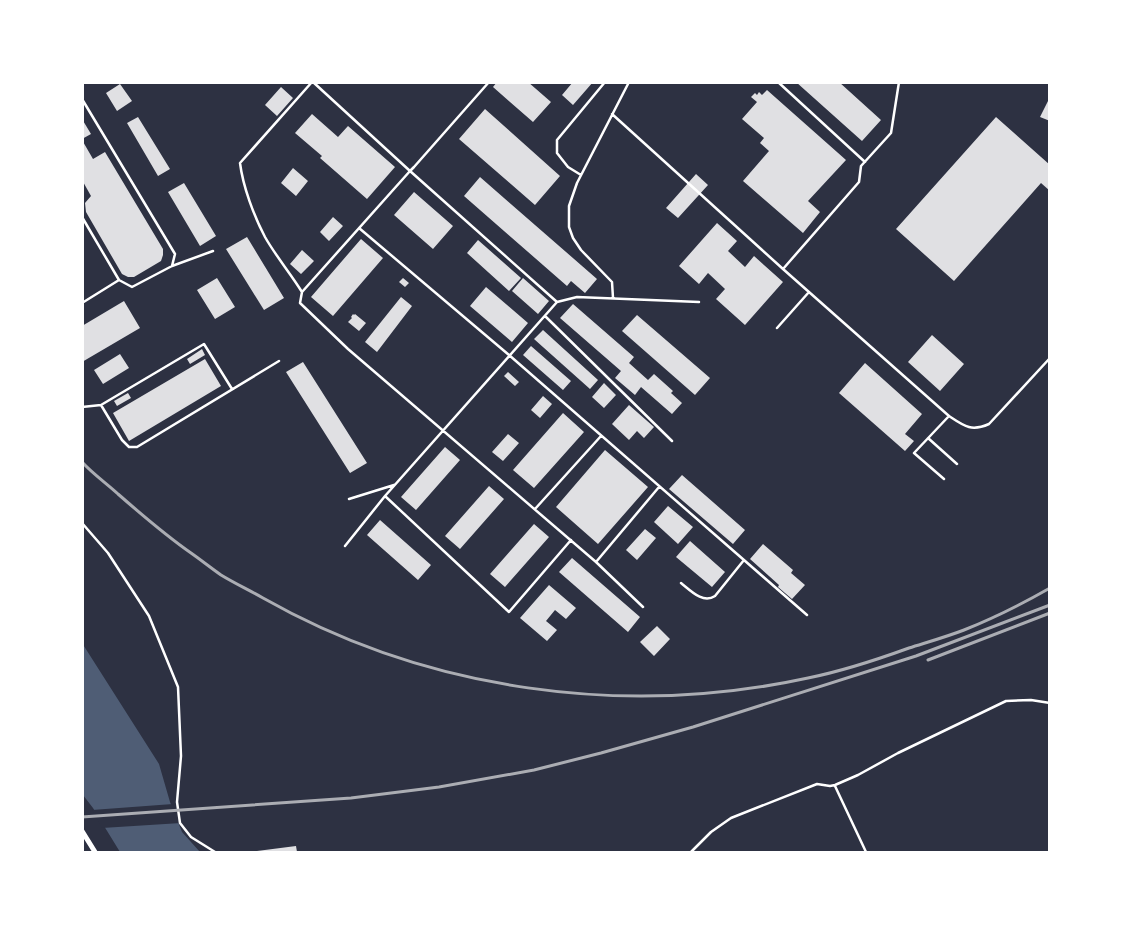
<svg xmlns="http://www.w3.org/2000/svg" width="1132" height="935" font-family="'PT Sans',sans-serif">
	<style>
		.water { fill: #4f5d75 }
		.pier { fill: #2d3142 }
		.building { fill: #e0e0e3 }
		.lines { fill: none; stroke-linecap: round; stroke-linejoin: round }
		.service { stroke: #fff; stroke-width: 2.5 }
		.minor { stroke: #fff; stroke-width: 5 }
		.rail { stroke: #abadb3; stroke-width: 3 }
	</style>
	<rect width="100%" height="100%" fill="#2d3142"/>
	<path class="water" d="M82,643l77,121 11,38 12,30 18,20h-80l-27,-44 -10,-13z"/>
	<path class="pier" d="M173,804l8,19 -79,5 -10,-18z"/>
	<path class="building" d="M497,82h31l23,20 -18,20 -40,-35z
		M573,82h20l-20,23 -11,-10z
		M796,82h43l42,38 -19,21z
		M120,84l12,17 -15,10 -11,-18z
		M281,87l12,11 -16,18 -12,-11z
		M767,90l79,70 -38,41 12,11 -17,21 -60,-52 26,-30 -9,-8 4,-5 -22,-19 15,-17 -6,-5 4,-4 2,2 2,-3 3,3z
		M1050,97v24l-10,-4z
		M485,109l75,67 -25,29 -76,-66z
		M312,114l26,23 10,-11 47,41 -28,32 -47,-41 2,-2 -27,-23z
		M138,117l32,52 -12,7 -31,-53z
		M996,117l54,48v26l-9,-8 -87,98 -58,-52z
		M82,119l9,15 -9,5z
		M82,140l11,19 12,-7 58,97v6l-2,6 -27,16h-6l-6,-3 -36,-62 -1,-9 6,-7 -9,-16z
		M293,168l15,13 -12,15 -15,-13z
		M696,174l12,11 -30,33 -12,-10z
		M480,177l117,102 -12,14 -14,-12 -4,5 -103,-90z
		M184,183l32,53 -16,10 -32,-54z
		M414,192l39,34 -20,23 -39,-34z
		M333,217l10,9 -14,15 -9,-9z
		M717,223l20,18 -9,10 17,16 9,-11 29,26 -38,43 -29,-26 9,-10 -17,-16 -9,11 -20,-18z
		M247,237l37,61 -20,12 -38,-61z
		M361,239l22,19 -50,58 -22,-19z
		M478,240l43,38 -12,13 -42,-38z
		M302,250l12,11 -13,13 -11,-10z
		M217,278l18,29 -20,12 -18,-29z
		M403,278l6,5 -4,4 -6,-5z
		M523,278l26,23 -11,13 -26,-23z
		M486,287l42,36 -16,19 -42,-36z
		M401,297l11,9 -35,46 -12,-10z
		M124,301l16,27 -58,34v-36z
		M573,304l61,53 -5,6 19,17 6,-6 19,17 -2,2 11,10 -10,11 -31,-27 -6,8 -20,-17 6,-7 -61,-53z
		M353,314l1,1 1,-1 11,9 -7,8 -11,-9 4,-4 -1,-1z
		M637,315l73,63 -15,17 -73,-64z
		M543,330l55,50 -8,9 -56,-50z
		M932,335l32,29 -24,27 -32,-29z
		M531,346l40,35 -8,9 -40,-35z
		M202,349l3,6 -15,9 -3,-5z
		M120,354l9,14 -26,16 -9,-14z
		M205,359l16,27 -92,55 -16,-28z
		M303,362l64,101 -17,10 -64,-101z
		M865,363l57,51 -17,20 9,7 -9,10 -66,-58z
		M508,372l11,10 -4,4 -11,-10z
		M604,383l12,12 -12,13 -12,-11z
		M128,393l3,5 -14,8 -3,-5z
		M543,396l9,8 -12,14 -9,-8z
		M629,405l25,22 -10,11 -7,-7 -8,9 -17,-16z
		M563,413l21,19 -50,56 -21,-18z
		M508,434l11,9 -16,18 -11,-9z
		M445,447l15,13 -44,50 -15,-13z
		M605,450l43,37 -50,57 -42,-37z
		M682,475l63,55 -12,14 -64,-55z
		M489,486l15,13 -44,50 -15,-13z
		M668,506l25,21 -15,17 -24,-22z
		M380,520l51,45 -13,15 -51,-45z
		M534,524l15,13 -44,50 -15,-13z
		M645,529l11,9 -19,22 -11,-10z
		M690,541l35,31 -13,15 -36,-30z
		M763,544l30,26 -2,3 14,12 -13,14 -14,-12 1,-2 -29,-26z
		M572,558l68,59 -12,15 -69,-60z
		M549,585l27,23 -10,11 -11,-9 -9,11 11,9 -10,11 -27,-23z
		M657,626l13,13 -16,17 -14,-14z
		M296,846l1,6h-40v-1z"/>
	<g class="lines">
		<path class="service" d="M312,82l-72,81c3,24 14,53 25,74 10,18 26,37 37,55l-2,11 48,46 248,213 47,45
			M313,82l97,89 147,131
			M778,82l87,80
			M82,99l93,155 -3,12 -40,21 -13,-7 -37,23
			M612,114l171,155 166,147c15,10 22,16 40,8l61,-66
			M581,175l-13,-8 -11,-14v-13l48,-58
			M82,217l37,63
			M359,228l150,127 298,260
			M172,266l41,-15
			M783,269l76,-87 2,-16 30,-33 8,-51
			M302,292l108,-121 4,-4 75,-85
			M613,298l-1,-16 -31,-32 -8,-12 -4,-11v-21l8,-23 52,-101
			M545,316l127,125
			M777,328l32,-36
			M101,405l21,35 7,7h8l142,-86
			M82,407l19,-2 103,-61 28,45
			M928,438l29,26
			M944,479l-30,-26 35,-37
			M385,496l124,116 62,-72
			M349,499l45,-14
			M535,509l66,-73
			M82,523l26,30 41,63 29,71 3,69 -4,46 3,21 11,14 24,15
			M345,546l40,-50 172,-194 20,-5 122,5
			M596,562l63,-75
			M681,583c10,8 22,21 34,13l29,-36
			M835,786l31,66
			M691,852l20,-20 20,-14 86,-34 13,2 5,-1 23,-10 40,-22 108,-52 25,-1 19,3"/>
		<path class="minor" d="M82,831l13,21"/>
		<path class="rail" d="M82,462c11,12 24,21 36,32 24,21 47,41 73,59 10,7 20,15 30,22 13,8 28,15 42,23 164,93 361,120 545,80 35,-7 68,-18 101,-30 19,-6 37,-11 55,-18 30,-12 58,-26 86,-42
			M928,660l122,-47
			M82,817l269,-19 88,-11 95,-17 67,-17 92,-26 223,-71 134,-51"/>
	</g>
	<rect width="1132" height="935" fill="none" stroke="#ffffff" stroke-width="168"/>
</svg>
